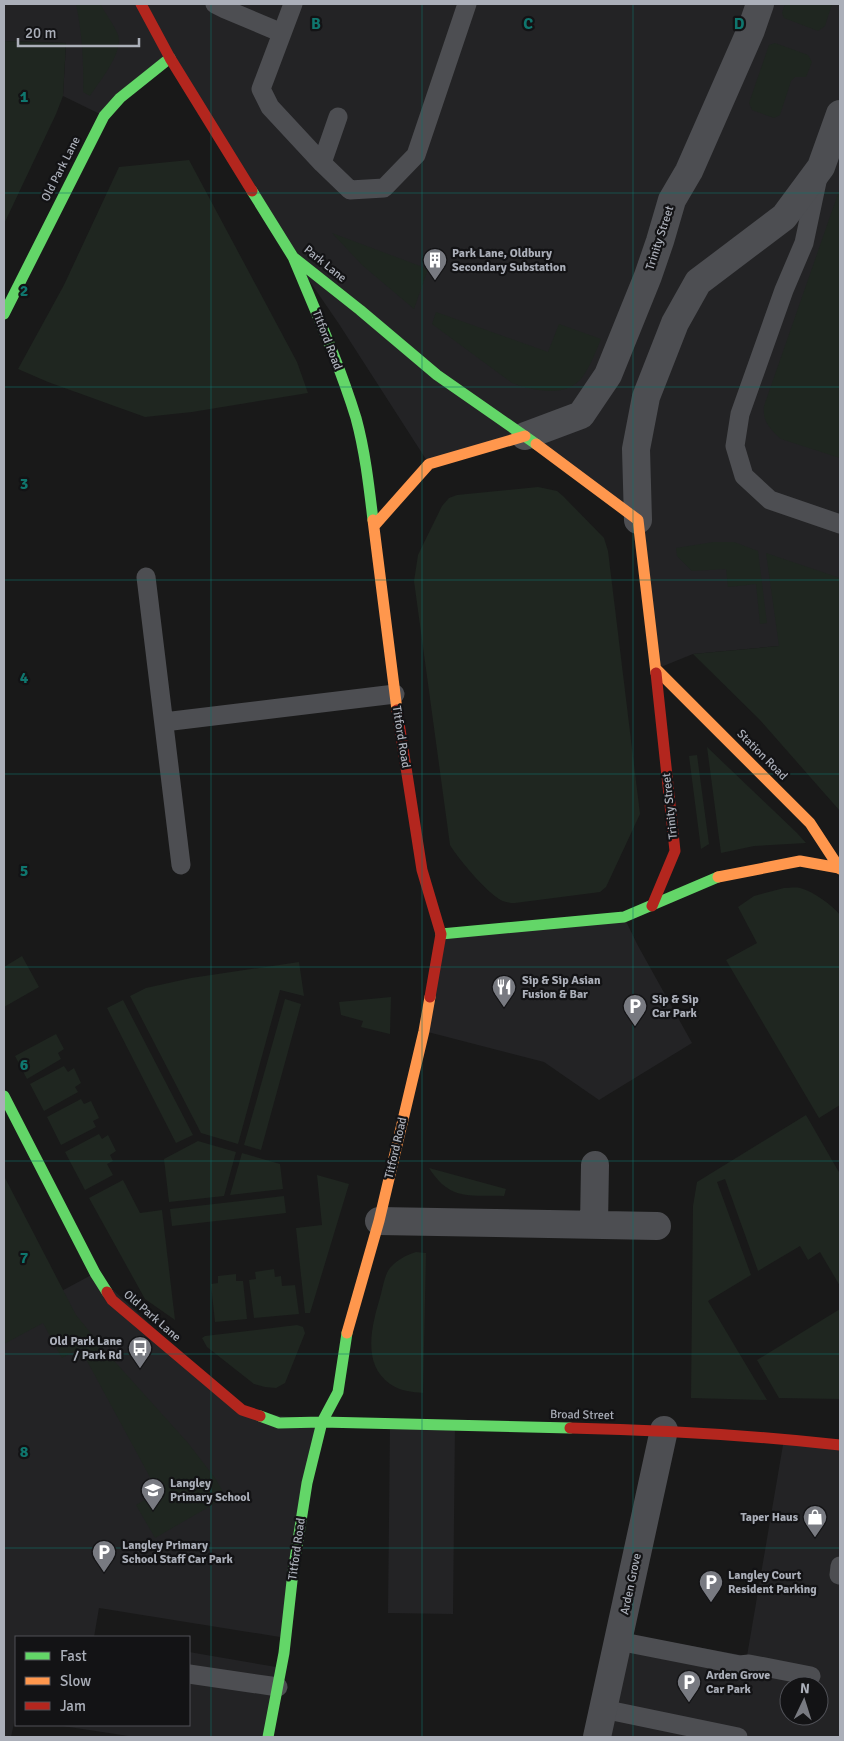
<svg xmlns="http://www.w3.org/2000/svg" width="844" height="1741" font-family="Signika,sans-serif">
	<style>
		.built { fill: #232325; fill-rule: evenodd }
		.green { fill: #1f2620 }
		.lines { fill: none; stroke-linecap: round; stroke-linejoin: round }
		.lane { stroke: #4d4e52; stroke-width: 19 }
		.street { stroke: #4d4e52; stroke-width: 28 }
		.fast { stroke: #63d668; stroke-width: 11 }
		.slow { stroke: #ff974d; stroke-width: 11 }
		.jam { stroke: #b3261e; stroke-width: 11 }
		.grid { fill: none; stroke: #0f766e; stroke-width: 1; stroke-opacity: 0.55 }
		.labels { text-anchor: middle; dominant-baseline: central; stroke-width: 4.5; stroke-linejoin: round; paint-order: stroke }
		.street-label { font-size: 12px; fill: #abafb9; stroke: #131315 }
		.poi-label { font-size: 12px; font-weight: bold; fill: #abafb9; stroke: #131315; text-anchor: start }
		.grid-label { font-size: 16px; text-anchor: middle; font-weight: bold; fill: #0f766e; stroke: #131315; stroke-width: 4.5; stroke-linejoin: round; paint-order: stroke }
	</style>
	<rect width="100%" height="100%" fill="#191919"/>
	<path class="built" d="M4,4h836v659l-61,-17 -86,8 -37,15 -18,-149 -113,-84 -96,28 -90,-140 -46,-67 -123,-199 -66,58 -41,-20 3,-53 -62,-2z
		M624,917l13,27 55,99 -93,57 -55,-38 -120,-31 17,-97z
		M95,1273l147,137 80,12 -36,216 -187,-30 -5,29h-78v82h-1l-4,18h-7v-415z
		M390,1424l65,1 -2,189 -65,-1z
		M784,1439l56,6v292h-243l21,-96 40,-1 89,16zM789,1686h30v30h-30z
		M189,1652l93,16 -14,69h-133l-79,-12h133z"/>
	<path class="green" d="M76,4h24c6,10 14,21 18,31 6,17 -19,47 -28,61l-7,-4c1,-30 -1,-59 -7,-88z
		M785,4h47l-7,22 -7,5 -34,-13 -2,-5z
		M4,41l62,2 -3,53 -7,18 -52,110z
		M775,43l33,12 4,7 -6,15h-11l-4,4 -11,34 -6,3 -22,-8 -3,-7 20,-58z
		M189,160l108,202 11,31 -116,19 -47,5 -97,-35 -30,-13 46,-84 55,-118z
		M840,188v270l-59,-19c-11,-10 -19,-18 -17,-33z
		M332,233l96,36 -14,40 -52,-44z
		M436,312l112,40 11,-28 42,15c-5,12 -10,25 -17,36 -16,24 -49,16 -72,8l-80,-59z
		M538,487l19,4 6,5 41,42 4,13 32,263 -34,73 -6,5 -85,11c-6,0 -11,-1 -16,-4 -14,-9 -40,-39 -49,-54l-36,-264 4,-26 24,-49 7,-8 8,-3z
		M713,542h21l24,9 9,72 -7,1 -4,-40 -28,3 -2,-18 -34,2 -15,-15 -1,-8z
		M766,553l74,25v233l-80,-91 -67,-66 86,-8z
		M707,747l90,86 9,10 -52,3 -33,7z
		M697,755l12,89 -8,5 -12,-93z
		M784,888c5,0 12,-1 16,0 14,4 31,16 40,27v190l-21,13 -93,-158 31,-17 -19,-36 16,-11z
		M22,956l17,31 -35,20v-40z
		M299,962l5,34 -24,-6 -42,154 -37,-11 -71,-137 16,-8 45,-10z
		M391,997l-1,37 -29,-7 2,-6 -22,-6 -2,-13z
		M285,999l16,5 -40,146 -17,-5z
		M123,1000l70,135 -17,8 -69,-135z
		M56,1034l8,15 -6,4 3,6 -34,20 -12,-23z
		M64,1066l4,6 6,-4 7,15 -6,4 3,5 -34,19 -14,-27z
		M81,1099l3,5 7,-3 8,17 -6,3 3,6 -35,18 -14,-28z
		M806,1115l34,59v112l-20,-34 -12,8 -8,-14 -42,25 -33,-92 -8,3 34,93 -43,26 59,99 -76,-2 2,-192 4,-24z
		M99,1134l3,5 6,-4 8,16 -6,4 3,6 -6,3 6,11 -28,15 -20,-38z
		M198,1141l38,11 -12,44 -55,6 -5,-43z
		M242,1153l38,11 3,25 -53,6z
		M429,1168l77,21 -2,7c-35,-1 -54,5 -75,-28z
		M317,1175l32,9 -39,129h-5l-9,-85 26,-3z
		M4,1176l72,139 32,39 80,89 27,35 11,19 -71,41 -19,-33 22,-13 -78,-144 -18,10 -19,-35 -39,21z
		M123,1180l17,33 22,-3 13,110 -30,-21 -56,-101z
		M284,1196l2,17 -114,13 -2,-17z
		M416,1252l10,1 -3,140c-11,-1 -23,-2 -33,-9 -30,-21 -17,-62 -9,-90 2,-8 4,-20 9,-26 7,-8 16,-13 26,-16z
		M274,1269l1,8 6,-1 1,10 13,-1 4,29 -45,4 -5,-38 7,-1 -1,-7z
		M236,1274v7h7l4,38 -32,3 -4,-38 7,-1v-7z
		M840,1309v90l-61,-1 -22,-38z
		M297,1325l6,2 2,6 -20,50 -9,5 -11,-1 -11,-3 -47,-37 -5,-9 3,-2z"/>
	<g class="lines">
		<path class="lane" d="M215,4l10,5 57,24
			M293,4l-32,85 9,18 52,56 28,27 34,-2 32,-33 51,-151
			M322,163l16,-46
			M818,177l-14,66 -20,47 -44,124 -5,32 9,30 26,24 70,24
			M146,577l35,288
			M164,722l231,-28
			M839,1575l1,-9
			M618,1641l122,24 9,-1 62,12
			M189,1674l89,13
			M603,1709l135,28"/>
		<path class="street" d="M525,436l56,-21 27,-40 40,-99 12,-35 12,-41 17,-29 62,-141 9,-26
			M638,520l-2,-71 10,-52 29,-74 23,-41 86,-65 37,-50 19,-53
			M379,1221l278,5
			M594,1225l1,-60
			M597,1737l67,-307"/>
		<path class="fast" d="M252,191l41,66 67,53 77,65 99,69
			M293,257c22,53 46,106 63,161 9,33 13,68 17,102
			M4,314l100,-198 16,-18 50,-40
			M441,934l183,-17 94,-40
			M4,1096l91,177 12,19
			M260,1416l19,7 43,-1 248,6
			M268,1737l16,-84 9,-81 14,-89 15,-61 16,-30 9,-59"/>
		<path class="slow" d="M536,444l102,76 18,153
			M373,520l24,190
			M374,526l55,-62 96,-28
			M656,669l154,154 30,46
			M718,877l82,-16 39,7
			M347,1333l32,-112 45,-190 6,-34"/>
		<path class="jam" d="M141,4l29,54 82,133
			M397,710l25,160 19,64 -11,63
			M652,906l23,-55 -19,-178
			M107,1292l5,8 130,110 18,6
			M570,1428c90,2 180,7 270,17"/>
	</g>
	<path class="grid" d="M211,4v1733M422,4v1733M633,4v1733M4,193h836M4,387h836M4,580h836M4,774h836M4,967h836M4,1161h836M4,1354h836M4,1548h836"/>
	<defs>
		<g id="building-pin" transform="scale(1.25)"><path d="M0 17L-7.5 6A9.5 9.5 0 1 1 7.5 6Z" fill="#787a81" stroke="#131315"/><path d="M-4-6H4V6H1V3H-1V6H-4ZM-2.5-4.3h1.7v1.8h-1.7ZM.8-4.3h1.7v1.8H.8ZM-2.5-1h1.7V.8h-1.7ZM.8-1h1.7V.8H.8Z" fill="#fff"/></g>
		<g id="restaurant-pin" transform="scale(1.25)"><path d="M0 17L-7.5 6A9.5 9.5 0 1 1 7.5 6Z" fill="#787a81" stroke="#131315"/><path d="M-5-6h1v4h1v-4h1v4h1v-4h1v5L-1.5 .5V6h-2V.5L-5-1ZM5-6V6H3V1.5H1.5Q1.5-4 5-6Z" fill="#fff"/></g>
		<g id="parking-pin" transform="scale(1.25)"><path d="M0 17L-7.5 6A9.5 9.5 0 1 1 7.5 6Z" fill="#787a81" stroke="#131315"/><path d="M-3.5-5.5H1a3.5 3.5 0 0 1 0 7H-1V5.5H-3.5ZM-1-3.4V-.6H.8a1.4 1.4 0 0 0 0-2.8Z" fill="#fff"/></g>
		<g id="bus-pin" transform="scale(1.25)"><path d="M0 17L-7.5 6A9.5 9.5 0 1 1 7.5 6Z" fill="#787a81" stroke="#131315"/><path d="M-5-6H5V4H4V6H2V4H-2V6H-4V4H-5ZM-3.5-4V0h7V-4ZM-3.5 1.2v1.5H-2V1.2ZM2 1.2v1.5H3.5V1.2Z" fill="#fff"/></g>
		<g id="school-pin" transform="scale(1.25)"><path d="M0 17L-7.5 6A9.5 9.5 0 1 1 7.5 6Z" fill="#787a81" stroke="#131315"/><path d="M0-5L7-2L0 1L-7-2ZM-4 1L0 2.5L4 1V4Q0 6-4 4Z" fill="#fff"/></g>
		<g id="shop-pin" transform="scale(1.25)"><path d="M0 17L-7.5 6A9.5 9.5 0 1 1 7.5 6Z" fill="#787a81" stroke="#131315"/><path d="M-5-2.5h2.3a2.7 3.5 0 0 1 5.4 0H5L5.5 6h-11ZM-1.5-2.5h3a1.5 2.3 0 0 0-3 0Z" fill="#fff"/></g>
	</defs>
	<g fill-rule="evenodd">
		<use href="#building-pin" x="435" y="260"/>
		<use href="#restaurant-pin" x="504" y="987"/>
		<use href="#parking-pin" x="635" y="1006"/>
		<use href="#bus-pin" x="140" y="1348"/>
		<use href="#school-pin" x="153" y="1490"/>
		<use href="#shop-pin" x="815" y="1517"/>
		<use href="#parking-pin" x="104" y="1552"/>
		<use href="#parking-pin" x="711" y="1582"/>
		<use href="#parking-pin" x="689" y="1682"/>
	</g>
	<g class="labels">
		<g class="street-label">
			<text transform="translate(61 169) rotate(-63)">Old Park Lane</text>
			<text transform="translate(660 238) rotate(-72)">Trinity Street</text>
			<text transform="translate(325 264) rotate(39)">Park Lane</text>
			<text transform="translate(327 340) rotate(69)">Titford Road</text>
			<text transform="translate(401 737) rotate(81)">Titford Road</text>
			<text transform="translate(762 755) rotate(45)">Station Road</text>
			<text transform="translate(670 806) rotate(-96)">Trinity Street</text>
			<text transform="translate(396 1148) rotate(-77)">Titford Road</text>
			<text transform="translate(152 1316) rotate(41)">Old Park Lane</text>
			<text transform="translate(582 1415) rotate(1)">Broad Street</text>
			<text transform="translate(297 1549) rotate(-82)">Titford Road</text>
			<text transform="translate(631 1584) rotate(-78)">Arden Grove</text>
		</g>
		<g class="poi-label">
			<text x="452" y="253">Park Lane, Oldbury<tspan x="452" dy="14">Secondary Substation</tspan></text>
			<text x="522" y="980">Sip &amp; Sip Asian<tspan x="522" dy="14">Fusion &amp; Bar</tspan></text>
			<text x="652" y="999">Sip &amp; Sip<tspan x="652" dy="14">Car Park</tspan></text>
			<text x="122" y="1341" text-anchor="end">Old Park Lane<tspan x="122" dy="14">/ Park Rd</tspan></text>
			<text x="170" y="1483">Langley<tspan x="170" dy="14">Primary School</tspan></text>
			<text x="798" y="1517" text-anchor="end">Taper Haus</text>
			<text x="122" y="1545">Langley Primary<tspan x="122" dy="14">School Staff Car Park</tspan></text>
			<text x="728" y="1575">Langley Court<tspan x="728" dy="14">Resident Parking</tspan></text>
			<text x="706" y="1675">Arden Grove<tspan x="706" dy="14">Car Park</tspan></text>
		</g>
	</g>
	<g class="grid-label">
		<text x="316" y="29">B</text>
		<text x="528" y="29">C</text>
		<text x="739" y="29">D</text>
		<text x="24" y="102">1</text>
		<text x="24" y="296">2</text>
		<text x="24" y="489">3</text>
		<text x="24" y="683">4</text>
		<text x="24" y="876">5</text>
		<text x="24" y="1070">6</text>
		<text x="24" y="1263">7</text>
		<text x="24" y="1457">8</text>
	</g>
	<rect width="844" height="1741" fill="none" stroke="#abafb9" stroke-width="10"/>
	<rect x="15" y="1636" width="175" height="90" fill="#131315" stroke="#505157"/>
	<rect x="25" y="1652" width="25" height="8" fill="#63d668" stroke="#505157"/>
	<text x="60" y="1661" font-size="15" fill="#abafb9">Fast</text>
	<rect x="25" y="1677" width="25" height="8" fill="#ff974d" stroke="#505157"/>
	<text x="60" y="1686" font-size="15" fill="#abafb9">Slow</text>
	<rect x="25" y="1702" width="25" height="8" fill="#b3261e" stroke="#505157"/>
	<text x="60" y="1711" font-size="15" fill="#abafb9">Jam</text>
	<g transform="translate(804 1701) rotate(4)"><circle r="24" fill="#131315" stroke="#505157"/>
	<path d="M0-4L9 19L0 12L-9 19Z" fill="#787a81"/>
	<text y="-8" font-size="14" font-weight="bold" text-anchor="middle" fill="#abafb9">N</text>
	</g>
	<path d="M18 38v8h121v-8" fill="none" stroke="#abafb9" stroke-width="2.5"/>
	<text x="25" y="38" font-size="15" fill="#abafb9" stroke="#131315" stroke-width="4" paint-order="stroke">20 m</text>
</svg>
